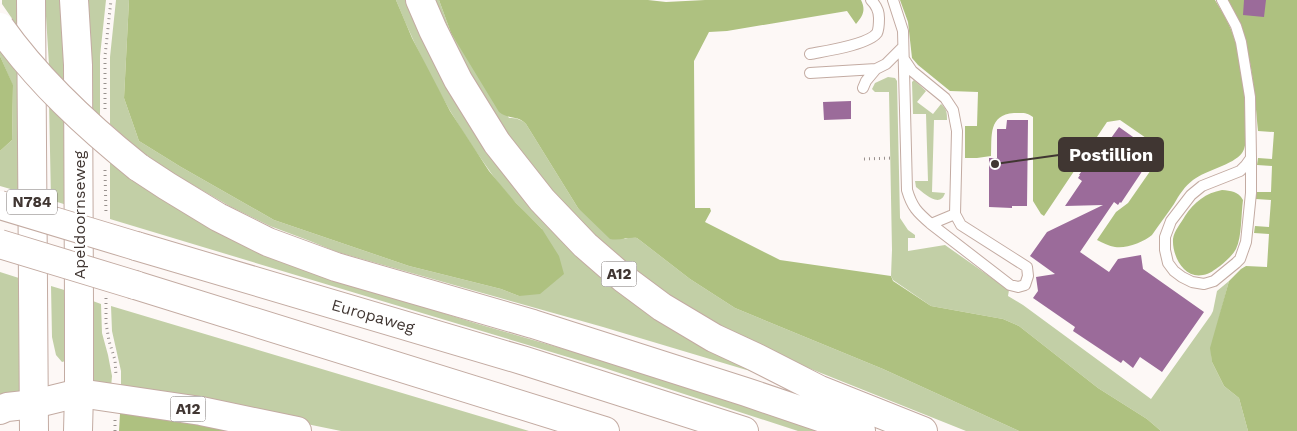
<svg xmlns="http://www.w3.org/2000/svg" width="1297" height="431" font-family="'Work Sans',sans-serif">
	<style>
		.green { fill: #c2cfa6 }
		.forest { fill: #aec180 }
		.building { fill: #9b6b9a }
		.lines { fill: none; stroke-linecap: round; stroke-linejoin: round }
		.lane-casing { stroke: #c3aba2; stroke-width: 12 }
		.primary-casing { stroke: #c3aba2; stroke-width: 30 }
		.highway-casing { stroke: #c3aba2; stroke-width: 30 }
		.path { stroke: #99918e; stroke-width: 3; stroke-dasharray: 1 4; stroke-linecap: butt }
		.lane { stroke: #fff; stroke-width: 10 }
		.primary { stroke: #fff; stroke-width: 28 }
		.highway { stroke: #fff; stroke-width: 28 }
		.highway-bridge-casing { stroke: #c3aba2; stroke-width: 30; stroke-linecap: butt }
		.highway-bridge { stroke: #fff; stroke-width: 28 }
		.labels { text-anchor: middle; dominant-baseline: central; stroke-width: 5; stroke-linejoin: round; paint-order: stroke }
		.shield { fill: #fff; stroke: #797270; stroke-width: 1 }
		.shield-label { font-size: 15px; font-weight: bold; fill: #403632 }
		.street-label { font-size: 16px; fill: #403632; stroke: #fff }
		.leader { fill: none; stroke: #403632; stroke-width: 2 }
		.callout-dot { fill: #403632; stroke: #fff; stroke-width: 2 }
		.callout { fill: #403632; stroke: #403632; stroke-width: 2 }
		.callout-label { font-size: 18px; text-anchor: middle; font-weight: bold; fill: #fff }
	</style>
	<rect width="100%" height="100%" fill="#fdf8f6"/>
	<path class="green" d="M2,0h17l1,30 -18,-26z
		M45,0h16l8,86 -20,-21z
		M89,0h17l-6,56v60l-11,-10z
		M116,0h13l-5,98 15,43 42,26 93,53 135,46 92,23 18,7 23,-67c-19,-18 -38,-37 -53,-59 -38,-52 -69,-110 -93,-170h13l80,149 271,225 -157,-47 -266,-75 -27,-11 -40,-15 -39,-19 -62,-36 -31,-22 -28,-25v-67z
		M432,0h7l12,33 58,85c7,0 12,1 17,6l52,84 47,31 6,-2 6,1 53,41 45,29 148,61 136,62h-53l-170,-68 -69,-33 -57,-33 -58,-44 -62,-60 -63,-85z
		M0,41l20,28 1,123 -21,-6v-35l12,-11 1,-54 -13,-30z
		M888,77l7,1 2,3 3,137 8,12 7,5v3h-7v13l37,-6 64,45 -1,6 15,9 128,94 60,-84 2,-4 4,-20 12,-10 -18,67 1,14 12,24 15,12 9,33h-87l-14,-12 -49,-31 -79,-62 -16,-7 -72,-13 -38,-26 -2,-4 1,-26 -3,-158h-14l-3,-3 3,-6z
		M914,80l12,11 -9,11 16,12 8,-10c6,5 6,9 6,16h-13l-2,72 13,1c-5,16 -21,0 -29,-6l-1,-6h13l-2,-67h-13l-1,-32z
		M49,101l20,21 1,84 -19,-6z
		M110,158l244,127 124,39 124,36 222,71h-26l-197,-64 -491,-148z
		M0,272l22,7 1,118 -23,4z
		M51,286l20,6 -2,68 -7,2 -6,-7 -4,-18z
		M90,300l11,4 1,29 6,22 4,21 -1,12 -22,-3z
		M111,306l418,125h-188l-93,-19 -127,-21v-20l-9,-40z"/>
	<path class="forest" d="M129,0h267l16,38 38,73 39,60 27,32 26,26 17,27 5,18 -24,20 -21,2 -18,-7 -92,-23 -135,-46 -93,-53 -42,-26 -15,-43z
		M439,0h209l18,2 39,-2h156c5,10 2,16 -5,24l-9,-13 -120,20 -18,1 -15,29 1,147h15l1,3 -6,11 75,38 111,16 2,5 38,25 72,13 16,7 79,62 49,31 14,12h-142l-136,-62 -148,-61 -45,-29 -53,-41c-9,-1 -18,3 -27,1l-32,-31 -52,-84c-8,-9 -17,-4 -27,-12l-48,-79z
		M900,0h315c8,13 16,26 20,41 6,17 18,99 7,112 -9,12 -36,17 -49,27 -8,6 -14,15 -19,24 -7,10 -15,21 -22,31 -8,7 -26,14 -37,12 -6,-1 -12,-4 -18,-7l19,-28 12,-9 34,-49v-5l-42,-29 -13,2 -63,94 -3,-2 -8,-13v-84c-6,-5 -11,-4 -19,-4 -26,2 -22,23 -23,43l-14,2h-12v-32h12l1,-34 -28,-1 -32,-26 -6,-7 -4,-36z
		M1228,0h69v431h-49l-9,-33 -15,-12 -12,-24 -2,-14 19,-67 12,-12 5,-3 21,1 2,-33 -15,-1 1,-7 14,1 2,-27 -15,-1v-7h15l1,-26 -15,-1 1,-7 14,1 2,-27 -16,-1c-4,-46 -7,-91 -30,-131z
		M0,56l13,29 -1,55 -12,11z
		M1222,190c9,1 16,1 21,10 -2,14 -1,37 -7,49 -4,7 -10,12 -16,17 -6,4 -10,8 -17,9 -19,4 -31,-19 -30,-36 1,-8 8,-16 12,-23 9,-14 21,-23 37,-26z
		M132,407l134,24h-147l1,-17z"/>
	<path class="building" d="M1244,0h22l-2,17 -21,-2z
		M851,101v18l-27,1 -1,-18z
		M1007,120h21l-1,86h-15v2l-23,-1v-49h8v-29h9z
		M1119,127l31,22 -11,17 4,3 -2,4 -20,30 -1,-1 -2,3 -4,-3 -34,50 29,20 9,-13 23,-4 2,14 61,43 -42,60 -22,-15 -7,11 -10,-8 -2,3 -48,-32 2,-4 -42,-29 5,-7 -2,-14 19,-3 -25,-18 17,-24 56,-27 -38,1 17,-25 -4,-3 2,-3h-1l21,-30 3,-3 3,3z"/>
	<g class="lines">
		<g class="lane-casing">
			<path id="lane" d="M893,0l10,31 4,159c5,17 10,22 24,34l79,61 8,2 7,-2 3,-9 -1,-9 -66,-42 -6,-11 2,-83 -4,-21 -8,-12 -33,-27 -8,-12
				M1222,0l14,26 5,16 9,55 1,61v35l-5,49 -6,17 -4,4 -22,18 -10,3 -12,-2 -10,-5 -8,-6 -6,-8 -3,-13v-13l6,-16 20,-26 11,-9 38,-15 6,-6 5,-7
				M810,54c15,-3 58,-9 67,-21 2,-4 2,-11 2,-15 0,-7 -3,-13 -8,-18
				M810,73l66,-4
				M863,88l3,-7 10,-12 10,-5 17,-17
				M931,224l24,-10"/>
		</g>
		<g class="primary-casing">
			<path id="primary" d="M31,0l3,431
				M74,0l4,65 1,243v85l-1,38"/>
		</g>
		<g class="highway-casing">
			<path id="highway" d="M420,0l13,30 25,50 39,63 45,57 43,45 38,33 39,29 52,31 41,19 65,33 103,41
				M138,167l29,19 51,31 50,25 68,25 197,57 213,68 115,39
				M136,246l389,115 219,70
				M135,285l470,146
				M0,410l7,-3 27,-3 45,-11 122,18 96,20"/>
		</g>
		<path class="path" d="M105,109v-53l6,-56
			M864,159l29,-1
			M105,170l1,44
			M106,298v25l3,18 6,19 1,15
			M115,431v-12"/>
		<use href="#lane" class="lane"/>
		<use href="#primary" class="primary"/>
		<use href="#highway" class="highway"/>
		<g class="highway-bridge-casing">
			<path id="highway-bridge" d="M0,27c38,54 87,99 138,140
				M0,205l136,41
				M0,244l135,41"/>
		</g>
		<use href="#highway-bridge" class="highway-bridge"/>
	</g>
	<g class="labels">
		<g class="shield">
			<rect x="7" y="189.5" width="50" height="25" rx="4"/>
			<rect x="601.5" y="261.5" width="35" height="25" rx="4"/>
			<rect x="170.5" y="396.5" width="35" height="25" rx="4"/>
		</g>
		<g class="shield-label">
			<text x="32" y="202">N784</text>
			<text x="619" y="274">A12</text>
			<text x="188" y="409">A12</text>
		</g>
		<g class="street-label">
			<text transform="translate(79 215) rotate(-90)">Apeldoornseweg</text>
			<text transform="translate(373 316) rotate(16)">Europaweg</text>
		</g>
	</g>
	<path class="leader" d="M995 164L1059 155"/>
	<circle class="callout-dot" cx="995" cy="164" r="5"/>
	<rect class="callout" x="1059" y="138" width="104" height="33" rx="5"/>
	<g class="callout-label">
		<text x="1111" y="161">Postillion</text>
	</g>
</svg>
